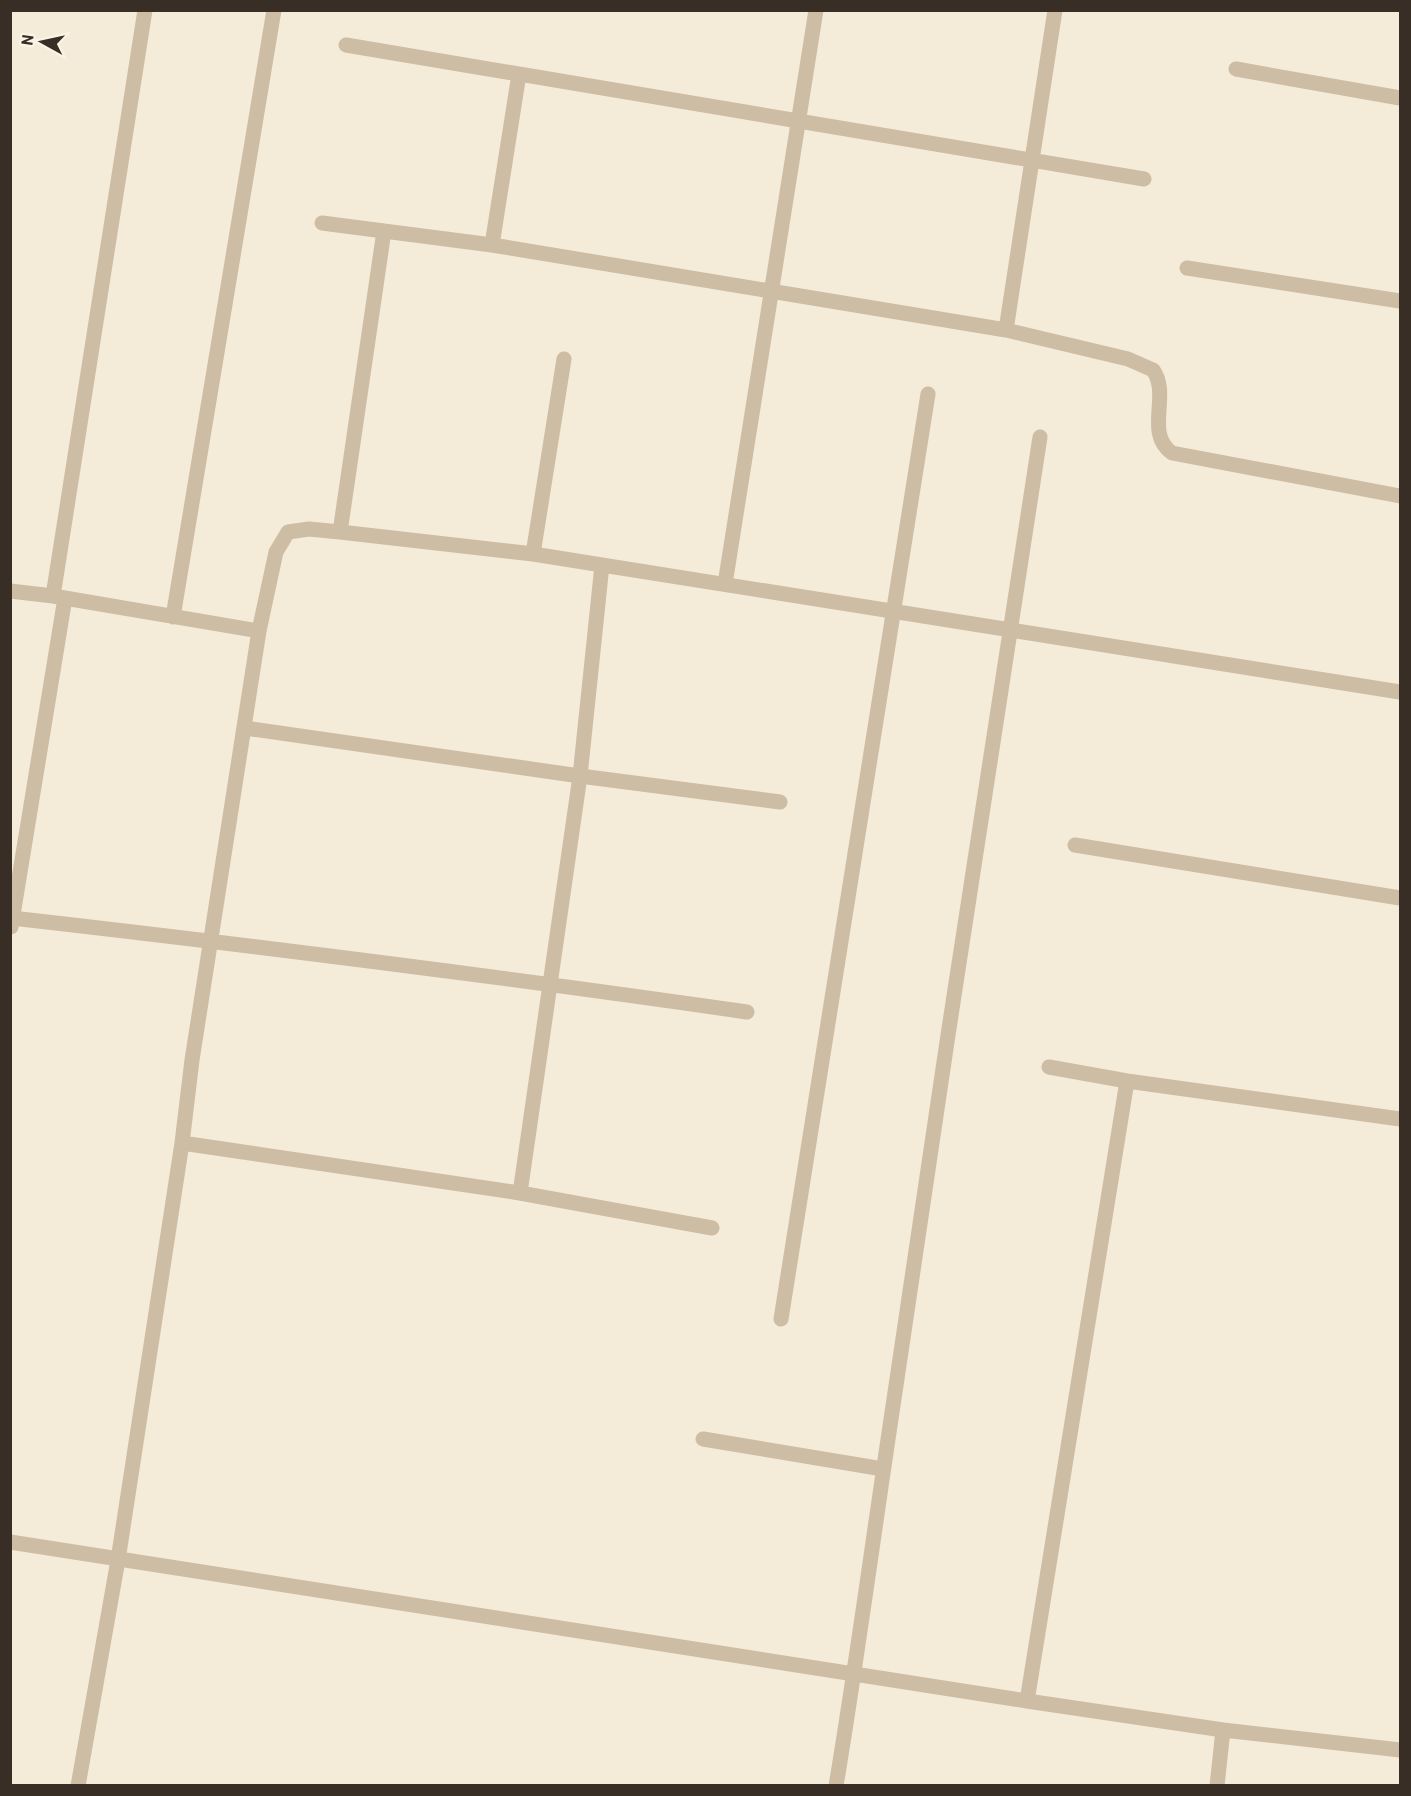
<svg xmlns="http://www.w3.org/2000/svg" width="1411" height="1796" font-family="Barlow,sans-serif">
	<style>
		.lines { fill: none; stroke-linecap: round; stroke-linejoin: round }
		.minor { stroke: #cdbda4; stroke-width: 15 }
	</style>
	<rect width="100%" height="100%" fill="#f4ebd9"/>
	<g class="lines">
		<path class="minor" d="M346,45l798,134
			M1236,69l164,29
			M322,223l170,22 514,85 122,29 25,11c18,25 -9,63 19,83l228,43
			M492,245l27,-171
			M1187,268l213,33
			M1006,330l49,-320
			M340,532l44,-301
			M533,554l31,-195
			M725,584l91,-574
			M10,591l43,5 206,35
			M53,596l92,-586
			M173,617l101,-607
			M245,728l335,48 200,26
			M1075,845l325,53
			M12,918c246,28 491,59 735,94
			M11,927l54,-329
			M1049,1067l78,14 273,38
			M182,1143l338,50 192,35
			M520,1193l60,-417 22,-211
			M781,1319l147,-925
			M703,1439l180,30
			M10,1542l1017,159 196,29 177,20
			M1027,1701l100,-620
			M78,1786l40,-226 64,-417 10,-83 67,-429 17,-79 12,-20 21,-3 31,3 193,22 867,138
			M836,1786c20,-120 36,-240 54,-360 49,-330 97,-659 150,-989
			M1217,1786l6,-56"/>
	</g>
	<rect width="1411" height="1796" fill="none" stroke="#382e26" stroke-width="24"/>
	<g transform="translate(42 42) rotate(278)" stroke="#fbf4e6" stroke-width="4.5" paint-order="stroke">
	<path d="M0-4.5L10 22L0 15L-10 22Z" fill="#382e26"/>
	<text y="-9" font-size="16" font-weight="bold" text-anchor="middle" fill="#382e26">N</text>
	</g>
</svg>
